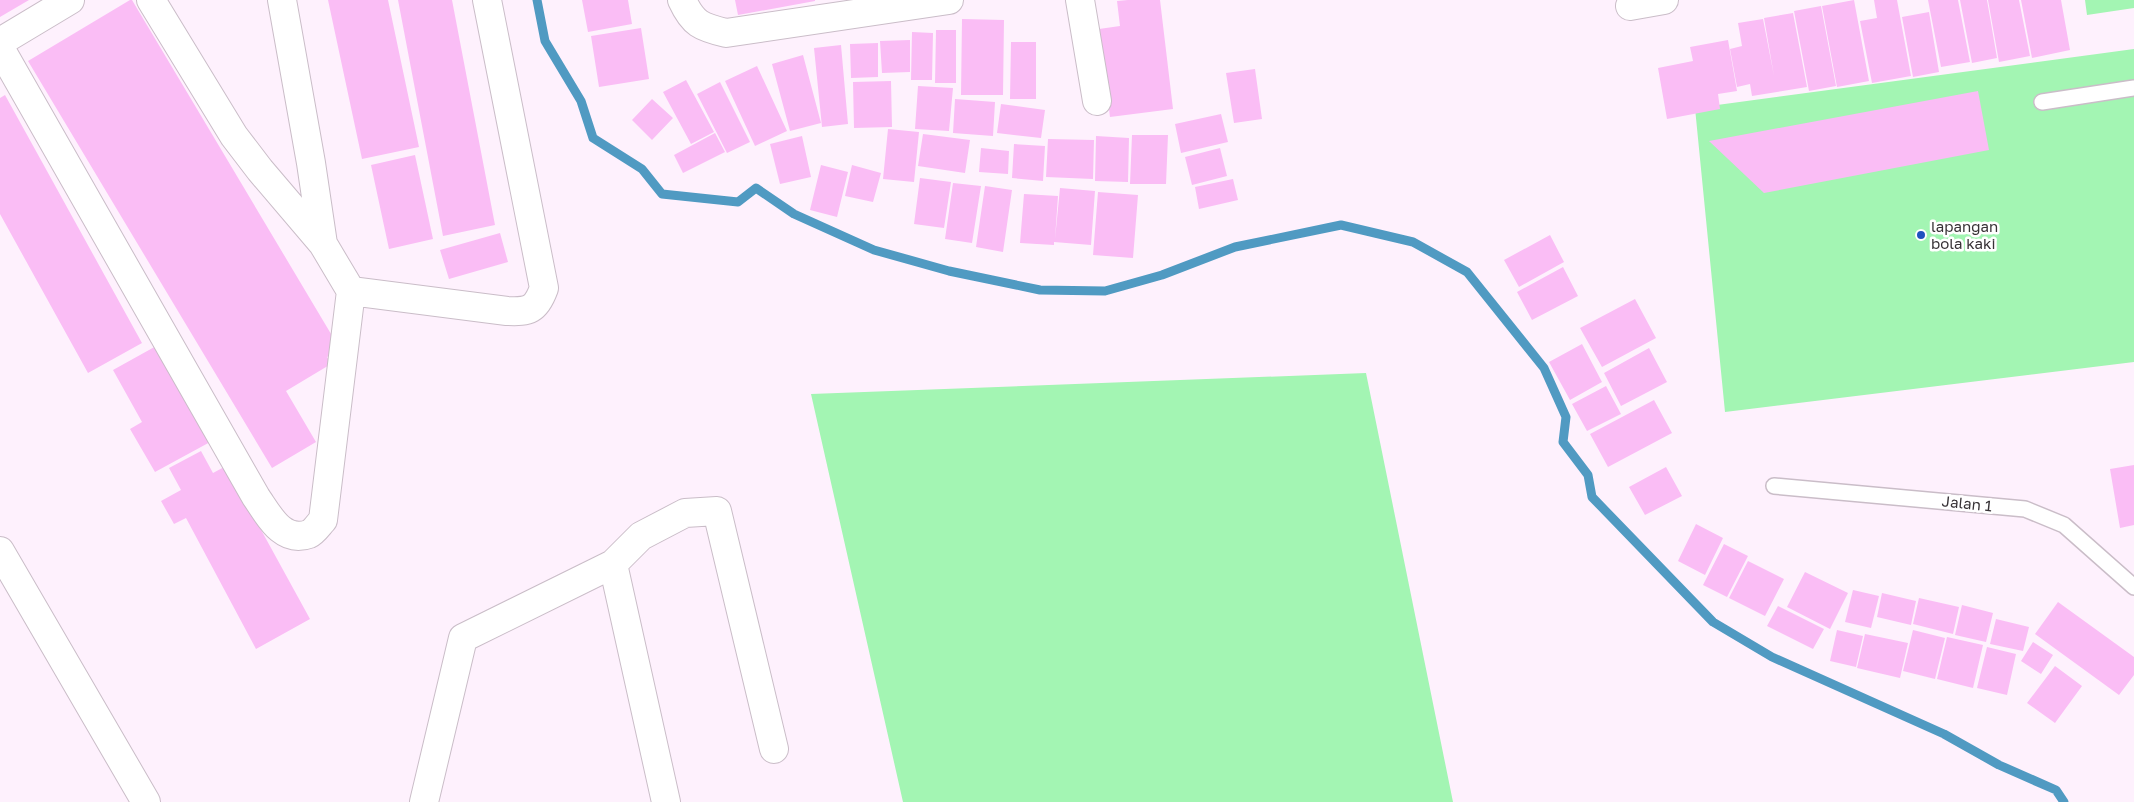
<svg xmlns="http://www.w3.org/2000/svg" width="2134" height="802" font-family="'Golos Text',sans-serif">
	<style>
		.green { fill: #a3f5b3 }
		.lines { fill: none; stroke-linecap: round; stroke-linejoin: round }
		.stream { stroke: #509ac2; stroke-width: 9 }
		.building { fill: #fabdf5 }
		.service-casing { stroke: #cabdc8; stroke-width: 18 }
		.minor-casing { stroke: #cabdc8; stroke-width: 30 }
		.service { stroke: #fff; stroke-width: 15 }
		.minor { stroke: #fff; stroke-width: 28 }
		.poi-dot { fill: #2052bf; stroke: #fff; stroke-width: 2 }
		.labels { text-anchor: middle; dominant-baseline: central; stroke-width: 5; stroke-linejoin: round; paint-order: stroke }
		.poi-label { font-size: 15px; fill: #373236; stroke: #fff; text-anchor: start }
		.street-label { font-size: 15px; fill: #373236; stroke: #fff }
	</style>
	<rect width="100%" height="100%" fill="#fef1fd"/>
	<path class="green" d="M2085,0h49v8l-47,7z
		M2134,49v313l-409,50 -30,-304z
		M1366,373l87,429h-550l-92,-408z"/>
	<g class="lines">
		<path class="stream" d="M537,0l8,41 36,60 12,37 49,31 20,25 76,8 18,-14 38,26 80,36 75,21 91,19 65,1 57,-16 73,-28 106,-22 72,17 54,30 77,96 22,49 -3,25 25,33 4,22 121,125 59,35 172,77 55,31 57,25 8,12"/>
	</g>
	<path class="building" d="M0,0h29l-29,17z
		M130,0h2l208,349 -13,8 4,7 -45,27 30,51 -44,26 -244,-407z
		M328,0h60l31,147 -57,12z
		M398,0h54l43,225 -52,11z
		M582,0h46l4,24 -44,8z
		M735,0h80v1l-77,14z
		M1128,0h32l13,109 -63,8 -11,-88 21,-3 -3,-25z
		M1854,0l15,81 -32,6 -15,-81z
		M1874,0h23l14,76 -39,7 -12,-62 17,-3z
		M1928,0h30l12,62 -29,5z
		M1960,0h27l10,58 -25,5z
		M1988,0h31l11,56 -31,6z
		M2021,0h40l9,50 -38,8z
		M1821,6l15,80 -27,5 -15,-80z
		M1929,12l10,60 -26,5 -11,-60z
		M1793,13l14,74 -55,9 -2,-12 -13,3 -7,-38 12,-3 -4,-23 25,-4 11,57 -10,-58z
		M962,19l42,1 -1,75h-42z
		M641,28l8,51 -50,8 -8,-51z
		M936,30h20v53h-21z
		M912,32l21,1 -1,47h-21z
		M910,40v32l-28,1 -2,-32z
		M1728,40l9,51 -19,3 2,15 -53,10 -9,-51 35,-7 -3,-14z
		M1011,42h25v57h-26z
		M878,43v34l-27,1 -1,-34z
		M841,45l7,79 -26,3 -8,-79z
		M803,55l18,68 -31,8 -18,-67z
		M757,66l30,65 -32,15 -30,-65z
		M1255,69l7,50 -28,4 -8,-50z
		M686,80l28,52 -23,12 -28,-52z
		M891,81l1,46 -38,1 -1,-46z
		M720,82l30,60 -23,11 -30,-59z
		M918,86l35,2 -4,43 -34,-2z
		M1978,91l11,59 -225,43 -55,-52z
		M5,95l137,248 -54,30 -88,-159v-116z
		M652,99l21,19 -21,22 -20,-20z
		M955,99l40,3 -2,34 -40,-3z
		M1001,104l44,6 -4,28 -44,-5z
		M1221,114l7,28 -47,11 -6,-29z
		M888,129l31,3 -5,50 -31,-3z
		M715,133l10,19 -42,21 -9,-18z
		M923,134l47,6 -5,33 -47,-7z
		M1132,135h36l-2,49h-36z
		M802,136l9,41 -31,7 -10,-40z
		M1096,136l33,2 -1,44 -33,-1z
		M1048,139l46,1 -1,39 -47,-2z
		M1014,144l31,2 -2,35 -31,-3z
		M981,148l28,3 -1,23 -29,-2z
		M1220,148l7,28 -35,9 -7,-28z
		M415,155l18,84 -44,10 -18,-84z
		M821,165l27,7 -11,45 -27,-7z
		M852,165l29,8 -8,29 -28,-6z
		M920,178l31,4 -7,46 -30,-4z
		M1233,179l5,21 -39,9 -4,-22z
		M953,183l28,3 -9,57 -27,-4z
		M985,186l27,4 -9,62 -27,-5z
		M1060,188l35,3 -4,54 -37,-3v3l-34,-2 4,-49 34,2 -3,43z
		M1098,192l40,3 -5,63 -40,-3z
		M500,233l8,29 -59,17 -9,-29z
		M1550,235l14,27 -45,25 -15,-27z
		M1563,267l15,29 -46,24 -15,-28z
		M1635,299l21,39 -54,29 -22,-39z
		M1582,344l20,38 -32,18 -21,-38z
		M158,345l54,96 -57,31 -25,-43 12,-7 -29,-52z
		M1649,348l18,34 -46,24 -17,-33z
		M1606,386l15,28 -34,17 -15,-27z
		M1654,400l18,33 -64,34 -18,-33z
		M201,451l12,22 13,-7 84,153 -54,30 -70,-131 -12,6 -13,-23 20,-11 -12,-22z
		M2134,465v60l-14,3 -10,-59z
		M1666,467l16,29 -37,19 -16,-28z
		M1696,524l27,14 -18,37 -27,-14z
		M1724,544l24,12 -21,41 -24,-12z
		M1748,561l36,18 -19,37 -36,-18z
		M1805,572l43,21 -18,36 -43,-22z
		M1853,590l26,6 -8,32 -26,-6z
		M1882,593l34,8 -5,24 -34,-8z
		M1919,598l40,9 -6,27 -40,-10z
		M2058,602l76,55v18l-15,20 -84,-61z
		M1962,605l31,8 -7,29 -31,-7z
		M1778,606l46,23 -11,20 -46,-23z
		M1996,619l33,8 -6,24 -33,-7z
		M1837,630l26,6 -7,31 -26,-6z
		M1913,630l32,8 -10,41 -32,-8z
		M1865,634l43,9 -8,35 -43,-10z
		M1947,637l36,8 -10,43 -36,-9z
		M2033,642l20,13 -12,19 -20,-13z
		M1987,647l29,7 -9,41 -30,-7z
		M2055,666l27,20 -27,37 -28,-20z"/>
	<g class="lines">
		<g class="service-casing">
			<path id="service" d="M2042,102l92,-14
				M1774,486l251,23 39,16 70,62"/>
		</g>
		<g class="minor-casing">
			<path id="minor" d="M282,0l29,163 12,81
				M682,0c11,24 19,27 44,33l223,-33
				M1080,0l17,101
				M1630,6l34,-6
				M0,42l70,-42
				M0,48l256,449c12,17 26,47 53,37 5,-2 10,-10 14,-14l28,-229 -28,-47 -63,-74 -26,-34 -83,-136
				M351,291l156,20c22,1 29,-1 37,-23l-57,-288
				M0,551l146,251
				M424,802l39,-164 150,-74
				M666,802l-53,-238 28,-28 44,-23 32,-2 57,238"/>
		</g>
		<use href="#service" class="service"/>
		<use href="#minor" class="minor"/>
	</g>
	<circle class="poi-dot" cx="1921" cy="235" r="5"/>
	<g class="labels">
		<g class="poi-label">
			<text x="1931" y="226">lapangan<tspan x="1931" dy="17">bola kaki</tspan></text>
		</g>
		<g class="street-label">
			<text transform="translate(1967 503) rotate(6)">Jalan 1</text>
		</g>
	</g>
</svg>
